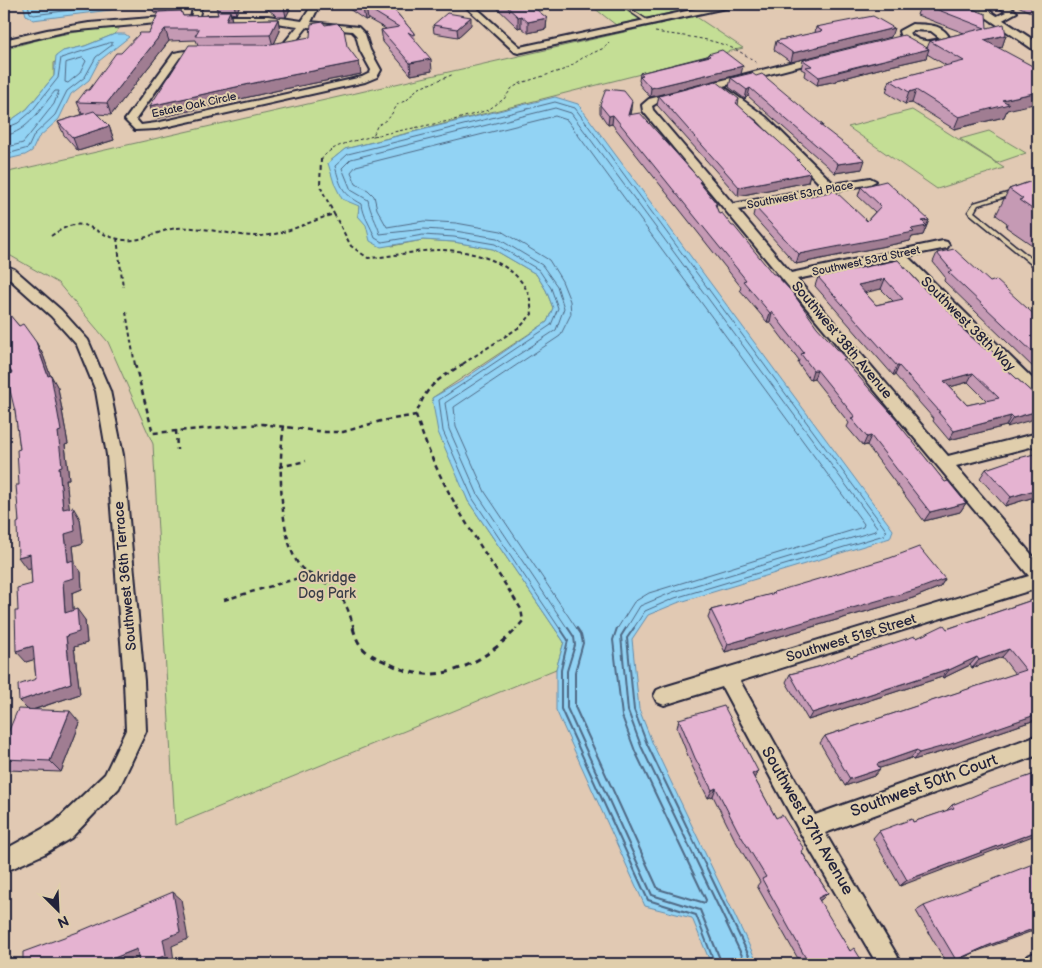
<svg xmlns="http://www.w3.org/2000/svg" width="1042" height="968" font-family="'Balsamiq Sans',sans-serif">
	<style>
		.green { fill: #c4de95; stroke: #738068 }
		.water { fill: #92d3f4; stroke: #658caa }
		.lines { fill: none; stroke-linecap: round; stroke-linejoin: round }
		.shore-far1 { stroke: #4f6985; stroke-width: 1 }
		.shore { stroke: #4f6985; stroke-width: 2 }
		.service-casing { stroke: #22223b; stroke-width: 3 }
		.minor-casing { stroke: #22223b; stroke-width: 4 }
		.tertiary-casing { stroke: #22223b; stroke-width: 4 }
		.path-far3 { stroke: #22223b; stroke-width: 1; stroke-dasharray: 3 2.5; stroke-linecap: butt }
		.path-far2 { stroke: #22223b; stroke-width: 2; stroke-dasharray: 4 3; stroke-linecap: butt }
		.path-far1 { stroke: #22223b; stroke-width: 2.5; stroke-dasharray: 5 4; stroke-linecap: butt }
		.path { stroke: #22223b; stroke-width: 3; stroke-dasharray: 6 5; stroke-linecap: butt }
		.service { fill: #e0ceac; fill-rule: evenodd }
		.minor { fill: #e0ceac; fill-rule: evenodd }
		.tertiary { fill: #e0ceac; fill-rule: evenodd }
		.wall { fill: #c59ab4; stroke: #22223b; fill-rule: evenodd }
		.shaded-wall { fill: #a07d92; stroke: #22223b }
		.building { fill: #e5b3d1; stroke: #22223b; fill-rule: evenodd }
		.labels { text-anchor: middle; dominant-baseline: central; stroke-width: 4; stroke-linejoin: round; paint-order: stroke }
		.far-street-label { font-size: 11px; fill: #22223b; stroke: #e0ceac }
		.street-label { font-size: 14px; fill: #22223b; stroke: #e0ceac }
		.park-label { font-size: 14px; fill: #3a3e48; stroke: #e0ceac }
		.near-street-label { font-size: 16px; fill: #22223b; stroke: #e0ceac }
	</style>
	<rect width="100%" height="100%" fill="#e1c9b3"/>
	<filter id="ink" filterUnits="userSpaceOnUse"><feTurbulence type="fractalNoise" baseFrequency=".02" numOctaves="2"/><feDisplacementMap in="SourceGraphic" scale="10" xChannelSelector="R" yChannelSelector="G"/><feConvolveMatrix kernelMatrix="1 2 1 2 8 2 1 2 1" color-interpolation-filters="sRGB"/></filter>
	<g filter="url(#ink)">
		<path class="green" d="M589,4h98l6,4 -77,17z
			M695,16l48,32 -398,101 -17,14 31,43 -1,10 34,30 31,-6 31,2 39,7 43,25 10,16 7,18 -6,14 -115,76 36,103 96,141 -8,27 -381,156 -22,-381 -45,-102 -50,-59 -54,-31v-79z
			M120,27l-5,7 -30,12 -22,5 -9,12v13l-27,33 -23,16v-75c38,-13 76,-20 116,-23z
			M912,110l92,58 -67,21 -89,-62z
			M989,131l37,22 -29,10 -37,-24z"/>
		<path class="water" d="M23,4h104l-17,6 -77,10 -7,-5z
			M115,34h10l4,3 -30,24 -10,19 -18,14 -12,25 -21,19 -6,13 -7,4 -21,5v-35l23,-16 27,-33 2,-20 7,-5 22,-5z
			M555,97l23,7 315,426 -3,8 -213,65 -29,12 -16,24 7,70 13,33 106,222h-47l-19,-46 -47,-12 -89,-196v-41l8,-27 -96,-141 -30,-69 -6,-34 28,-16 87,-60 6,-14 -7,-18 -10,-16 -43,-25 -39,-7 -31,-2 -42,7 -11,-6 -4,-16 -8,-9 1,-10 -17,-7 -8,-16 -6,-20 17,-14z"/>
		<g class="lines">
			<path class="shore-far1" d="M28,4l2,9 4,2 81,-11
				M83,58l3,3 -6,12 -12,10 -3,-1 1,-19z
				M4,129l14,-6 13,-11 27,-34 3,-20 51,-16v3l-16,12 -11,20 -18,14 -12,24 -21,20 -6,13 -24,7
				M4,136c25,-5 36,-27 51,-45h4l-5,13 -31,39 -19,5
				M560,629l-87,-130 -30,-68 -4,-31 112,-75 7,-17 -7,-20 -12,-18 -44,-26 -41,-7 -31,-2 -41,7 -7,-4c-4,-12 -12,-22 -13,-34 -20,-11 -21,-16 -27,-38l13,-12 207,-52 20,6 311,422 -2,5 -209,63 -30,13 -12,18
				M568,629l-90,-134 -29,-66 -4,-26 111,-73 8,-22 -7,-22 -15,-21 -45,-27 -42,-7 -31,-2 -44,5c-3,-12 -10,-21 -12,-34l-17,-10 -9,-22 9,-9 204,-51 16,5 306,414 -2,4 -202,61 -33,14 -14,23
				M577,629l-92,-137 -29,-65 -2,-20 106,-71 11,-22 -1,-13 -8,-20 -13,-21 -48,-29 -45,-8 -32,-2 -37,6 -10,-18 -3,-13 -6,-6 -12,-6 -5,-12 5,-6 199,-50 12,4 297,404 -1,3 -214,66 -15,9 -17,27"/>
			<path class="shore" d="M560,628l8,12 -7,30v39l87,191 48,15 19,49
				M568,628l6,9 1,8 -8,26v37l85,187 48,15 22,54
				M577,628l4,6 2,9 -8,29v35l83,182 47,14 1,-3 -71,-149 -13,-35 -9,-76 4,-12
				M626,628l-5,8 7,75 13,35 105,218
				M634,628l-7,10 7,72 13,34 106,220"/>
			<g class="service-casing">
				<path id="service" d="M619,4h4l27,18 -3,1z
					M1014,191l2,1v2l-38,11 -4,7 64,52v5l-2,-1 -68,-56 6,-9z"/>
			</g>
			<g class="minor-casing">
				<path id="minor" d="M191,4h8l2,4 -3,12h-6l-1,-2 2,-10z
					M307,4h8l2,6 -6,12 47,5 7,7 5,16 11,20 -4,7 -12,5 -209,47 -21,1 -10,-10 49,-67 29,-5h70l11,-5 14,-17 -30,-4 -58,-1 -3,-1v-4h61l34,5 7,-11zM307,27l45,4 4,4 4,15 11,20 -1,3 -8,4 -206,46 -15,2 -5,-6 44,-62c29,-7 88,7 109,-9 7,-6 12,-14 18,-21z
					M463,4h9l48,43 199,-43h15l-4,3 -212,46 -3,-1z
					M996,4h10l11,8 -18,10h-6v-4l13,-6z
					M176,16l3,1v4l-111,10 -64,15v-6l43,-10 42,-7z
					M912,24c14,1 31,-1 38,15 -12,12 -47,12 -51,-8zM913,30l18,1 9,7c-11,6 -23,3 -31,-5z
					M824,54l5,3 -2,2 -104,27 43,31 68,67 36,-6 6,3 -6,3 -132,26 53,63 152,-32 4,1 2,3 -2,3 -40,8 131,128v14l-5,-1 -138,-138 -98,20 151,177 90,-23v12l-82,21 82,96v26l-298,93 75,134 223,-80v20l-213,78 77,131h-25l-75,-128 -80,-149 -58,18 -7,-3 -3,-6 3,-6 7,-3 365,-111 -386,-465 -1,-6 7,-6zM718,87v4l40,30 65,66 -90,17 -80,-94 -1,-4 5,-3z
					M4,265l10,4 47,41 27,30 22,51 13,64 21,226 2,50 -27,57 -48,50 -27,16 -40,18v-22l51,-28 50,-48 21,-44 -2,-49 -17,-226 -11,-64 -19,-46 -26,-29 -47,-42z
					M1038,951v13h-14l4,-8z"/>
			</g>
			<g class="tertiary-casing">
				<path id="tertiary" d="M967,4h12l59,39v8l-4,-1z"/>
			</g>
			<path class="path-far3" d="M655,32c39,6 71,6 103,32
				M373,136l81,-16 34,-10 16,-11 8,-11 9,-5 45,-14 18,-12 20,-9 5,-6
				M321,160c10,-16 35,-19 52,-24l4,-10 12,-8 9,-14 9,-4 10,-11 37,-15"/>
			<path class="path-far2" d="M321,159l-1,27 14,28
				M51,236c37,-26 39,0 74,4 18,2 34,-10 52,-12 26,-2 51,7 76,8 29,1 54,-14 81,-22l17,32 17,12c24,-1 48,-8 73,-8 32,0 79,13 89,49 1,4 1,10 2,15l-11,12 -60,39
				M117,238l6,49
				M126,312l9,53"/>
			<path class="path-far1" d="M135,364l18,69 109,-9 63,8h18l38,-11 35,-6c11,-31 20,-34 47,-51
				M416,415c22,72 65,131 105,194l2,12 -7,8
				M284,426c-6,32 -5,112 15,139 5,7 15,11 22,15 21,12 27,26 33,49
				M176,430l1,20
				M279,467l27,-6
				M224,600l88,-26"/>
			<path class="path" d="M353,628c6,21 12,25 33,34 8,4 16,8 25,10 40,10 80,-16 106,-44"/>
			<use href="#service" class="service"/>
			<use href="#minor" class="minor"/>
			<use href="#tertiary" class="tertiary"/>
		</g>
		<path class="wall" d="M151,4h28l2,7 2,5 35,-1 -2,-11h22l1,3 -3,7 -6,-1 2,7 46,-1 2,12 -6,13 73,2 14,28 -82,16 -125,29 -4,-13 48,-61 -2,-5 -27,1 -58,74 -14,-1 12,12 5,14 -36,11 -14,-16 -6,-13 26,-8h-2l-5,-12 12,-12 32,-37 28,-20 10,-20h-5z
			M261,4h31v1l-6,12h-8z
			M342,4h47l25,29 1,7 17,31 -21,4 -28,-33 -2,-12 5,-1 -18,-10 -3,1z
			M493,4h31l4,3 19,11 -1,11 -18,4 -7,-6 -3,1z
			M921,4h38l28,24 19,7 -4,12 -4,1 9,62 -3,7 -50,12 -42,-26 -7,1 -19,-12 4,-12 57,-14 -20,-12 -1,4 -40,9 -49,13v1l-20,4 -13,-9 1,-5 -4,-2 2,-9 124,-12 3,-7 34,-8 -47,-18z
			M1014,4h24v12z
			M433,25h38l-13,12 -24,-4z
			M816,27l75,10 -100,25 -17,-12 2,-9 39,-8z
			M708,54l33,20 -91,23 -11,-13 1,-2 -1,-1 1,-8 67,-17z
			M731,78l92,47 -1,2 40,42 -27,4 -87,-77 -3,3 -16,-12z
			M659,96l80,3 -1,6 72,68 -2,9 -70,14 -81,-91z
			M600,105l31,4 -1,6 71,66 -1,3 17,20 -1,3 3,7 13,12 113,136 54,60 -1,2 47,58 21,21 -6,9 -36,9 -57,-76 -4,1 -16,-19 2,-4 -35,-44 -4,1 -12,-17 1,-3 -29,-38h-3l-27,-32 1,-3 -129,-163 -4,1 -8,-12z
			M1038,179v70l-32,-22 1,-4 -11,-8 13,-26z
			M861,187l68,33 -6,15 -11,2 -2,4 -114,23 -43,-48 2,-9 112,14 8,-9 -17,-16z
			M937,253l53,29 48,36v54l-94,-91 1,-4 -12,-15z
			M898,260l63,68 77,70 -31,29 -1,-1 -57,14 -16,-19 1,-2 -39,-44h-2l-78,-89 3,-9zM881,289l12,12 -17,4 -12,-13zM968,382l19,19 -20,4 -17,-18z
			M4,303l4,7 -2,1 13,15 17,16 7,13 7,20 8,13 10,56 -3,1 4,34h-3l3,29 11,11 3,24 -10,3 2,18 6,8 1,17 -10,4 1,17 12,10 2,23 -13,4 6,47 -47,16 47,13 -19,49 -53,-2 -4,-4v-24l23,-32 9,-31 -2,-20 -8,3 -8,-51 14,-27 -1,-16 -4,1 -8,-47 1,-73 -9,-76 -7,-12z
			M1038,453v49l-4,-5 -29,9 -25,-28 6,-9z
			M945,579l-5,8 -27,11 -188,54 -17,-34 3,-8 62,-16 1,-2z
			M1038,598v121l-97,33 -28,8 -2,-2 -32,10 -5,8 -29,10 -25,-43 5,-7 190,-62 -13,-17 -30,11 -2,-3 -27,13 -1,-1 -134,43 -22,-38 4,-8 28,-7 33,-10 96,-28z
			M679,719l79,52 -4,7 22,40 26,34 26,41 -6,6 -3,2 31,50 14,13h-63l-44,-78 3,-4 -26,-44 -21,-42 -5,2 -16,-32 -15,-38z
			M1038,773l-138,113 -27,-48 6,-7 34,-9 33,-11 6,-6z
			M924,906l54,45 -29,13h-2l-31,-53z"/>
		<path class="shaded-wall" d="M151,4h13l3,7 -13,2z
			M234,4h4l1,3 -3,7z
			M286,4h6v1l-6,12 -2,-10z
			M366,7l2,12 -3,1 -2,-12z
			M230,11l2,11 -6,-2z
			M521,16v11l-3,1v-11z
			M471,17v8l-13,12 -1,-8z
			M547,18l-1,11 -18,4v-11z
			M278,19l2,12 -7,15 -3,-11z
			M894,28l-3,9 -100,25 2,-9z
			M165,29l4,12 -58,74 -4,-12z
			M1006,35l-4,12 -23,5 5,-12z
			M929,49l-3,9 -40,9 -49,13v1l-20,4 2,-8 69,-18z
			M431,59l1,12 -21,4 -1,-12z
			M359,62l2,12 -82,16 -125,29 -4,-13 127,-28z
			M743,66l-2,8 -91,23 1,-9z
			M750,88l-2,8 -3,3 2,-9z
			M916,90l-4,13 -7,1 4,-12z
			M1038,92v11l-31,7 -3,7 -50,12 5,-12 43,-17z
			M632,101l-1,8 -4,15 1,-9z
			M613,115l-1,9 -4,1 1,-9z
			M109,126l5,14 -36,11 -5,-13z
			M865,160l-3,9 -27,4 3,-9z
			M810,173l-2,9 -70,14 1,-9z
			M929,220l-6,15 -11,2 -2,4 -114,23 3,-10 112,-25 11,-8z
			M885,279l-4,10 -26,6 3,-10z
			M4,303l4,7 -4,2z
			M772,312l-2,10h-3l3,-9z
			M36,342l7,13 9,25 -1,-5 7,13 10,56 -3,1 4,34h-3l5,42 -8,-12 -4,-42 -1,-35 -10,-56z
			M897,366h2l-4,9h-2z
			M813,370h4l-3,9 -4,1z
			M973,373l-5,9 -29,8 5,-9z
			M1038,411v7l-31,9 6,-9z
			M1011,416l-5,10 -57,14 5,-9z
			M871,436l-4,9 -4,1 4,-9z
			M1038,489v2l-4,6 -29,9 6,-9z
			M966,503l-6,9 -36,9 6,-9z
			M73,507l7,12 3,24 -10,3 2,18 6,8 1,17 -10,4 2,31 -9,-11 -2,-32 5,-19 -3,-28z
			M30,554l9,11 -12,4 -9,-12z
			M945,579l-5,8 -27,11 -188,54 3,-8z
			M77,609l8,11 2,23 -13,4 6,47 -51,17 -10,-10 52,-18 -5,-47z
			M33,646l10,11 -17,5 -10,-11z
			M1009,649l-7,8 -30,11 7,-8z
			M977,657l-7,8 -27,13 6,-8z
			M948,669l-6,8 -134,43 4,-7z
			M70,711l10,12 -19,49 -11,-11z
			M1038,714v5l-97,33 -28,8 6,-7z
			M917,750l-6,8 -40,13 6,-7z
			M880,769l-6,7 -29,10 5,-7z
			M758,771l-4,8 -2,-5z
			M716,788l-3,8 -5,2 4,-8z
			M1038,831v3l-138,52 7,-6z
			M173,892l8,7 7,40 -16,7 2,15 -7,3h-23l19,-25z
			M828,893l-6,6 -10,6 6,-7z
			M1038,927v2l-60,22 -29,13 7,-4 31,-14z
			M137,949l9,6 -24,9h-13v-4z"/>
		<path class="building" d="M273,4h13l-2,3 -8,-1z
			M357,4h32l25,29 -1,2 -5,-3 23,27 -21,4 -29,-33 18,-3 -33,-20 -3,1z
			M504,4h20l4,3 4,-1 15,12 -19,4 -7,-6 -3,1z
			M923,4h36l27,10 1,14 17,-4 2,11 -22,5 54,29v23l-36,8 7,4 -50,13 -43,-27 -7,2 -19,-12 74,-19 -34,-20 55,-13z
			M181,11l2,5 35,-1 -1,-4h13l-4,9 52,-1 -8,16 -75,1 4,-7h-34l-58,74 -30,-1 9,-12h3l27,-37h5l19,-20h9l10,-21z
			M447,13l24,4 -14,12 -24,-4z
			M873,16l21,12 -101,25 -17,-12 46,-10 -6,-4z
			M323,22l2,3 12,-2 7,7 3,16 12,16 -82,16 -127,28 39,-61h76l45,-8 1,-13z
			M904,35l25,14 -41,10 -50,12 1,1 -20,5 -13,-10 6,-1 -9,-6z
			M722,50l21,16 -92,22 -11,-12 3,-1 -3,-2 70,-17 -2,-2z
			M752,73l4,3 6,-2 61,51h-3l45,35 -27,4 -88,-76 -3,2 -16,-12z
			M716,81l23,18 -3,4 63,57h-2l13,13 -71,14 -80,-91z
			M606,89l18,2 8,10 -4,14 12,-2 61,68 -2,1 18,22h-2l4,10 3,-1 10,13h2l39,48h2l17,18 25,35 29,32h-3l56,63h-2l48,60 3,-1 18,22 -36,9 -59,-76 -4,1 -16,-19 4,-1 -38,-47h-4l-12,-16 3,-1 -32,-41 -2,1 -27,-32 3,-1 -133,-165 -4,1 -9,-11z
			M94,111l15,15 -36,12 -15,-16z
			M1038,179v15l-4,2 4,2v15l-19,-13 4,-1 -14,-10z
			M886,181l43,39 -7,1 5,5 -16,3 3,3 -115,22 -44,-47 80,-16 32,30 14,-15 -20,-19z
			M954,249l36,33 6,-2 42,38v39l-90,-85 4,-1 -15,-18z
			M898,260l31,34 3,-1 30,32 -3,1 26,23 4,-1 17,17 -3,1 35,32v13l-25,7 -2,-2 -57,15 -16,-19h2l-41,-46h-2l-79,-89zM885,279l18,20 -27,6 -18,-20zM973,373l26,25 -32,7 -23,-24z
			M4,308l15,18 4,-2 13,18 12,34 3,-1 10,56 -3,1 4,34 -3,1 4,42 10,-2 2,24 -10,3 3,28 5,-2 1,18 -11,3 2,32 12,-4 2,23 -13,4 5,47 -52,18 -1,-16 18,-6 -3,-33 -17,5 -1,-40h3l-1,-23 15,-4 -2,-30 -12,3 -1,-34 2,-1 -3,-37h3l-2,-35 3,-1 -5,-38 -9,-37 6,-1 -8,-13z
			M1038,453v36l-27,8 -25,-28 29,-10z
			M919,547l26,32 -27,10 -190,55 -17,-34 64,-17 -1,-1 116,-34z
			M1038,598v116l-90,31 -29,8 -2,-3 -40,14 3,5 -30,10 -25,-43 201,-66 -17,-21 -30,11 -2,-3 -28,13 -1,-1 -136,44 -22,-39 28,-7 31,-12 2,2 64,-21 2,2 27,-13 3,4z
			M724,706l34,65 -6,3 24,44 6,-3 22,34 -3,2 27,42 -10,5 32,53 4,-3 10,16h-55l-47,-85 4,-2 -28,-46 -22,-43 -4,2 -17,-32 -16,-39z
			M18,709l52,2 -20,50 -46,-2v-17z
			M1038,773v58l-131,49 -28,-49 33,-12 1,3 41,-14 -2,-3 36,-15z
			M1038,862v65l-51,19 -31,14 -32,-54z
			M173,892l7,40 -17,7 3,16 -22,9h-5l-2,-15 -28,11v4h-86v-12l55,-20z"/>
	</g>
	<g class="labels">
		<g class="far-street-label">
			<text transform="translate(194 105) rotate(-12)">Estate Oak Circle</text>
			<text transform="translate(800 195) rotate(-11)">Southwest 53rd Place</text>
			<text transform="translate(866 261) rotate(-12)">Southwest 53rd Street</text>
		</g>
		<g class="street-label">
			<text transform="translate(968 324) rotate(45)">Southwest 38th Way</text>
			<text transform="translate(842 340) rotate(50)">Southwest 38th Avenue</text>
			<text transform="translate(125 576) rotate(-95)">Southwest 36th Terrace</text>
			<text transform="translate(851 638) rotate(-17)">Southwest 51st Street</text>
		</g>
		<g class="park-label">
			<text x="327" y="577">Oakridge<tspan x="327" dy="16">Dog Park</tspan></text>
		</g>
		<g class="near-street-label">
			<text transform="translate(924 786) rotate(-20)">Southwest 50th Court</text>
			<text transform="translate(807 821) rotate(60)">Southwest 37th Avenue</text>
		</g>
	</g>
	<rect width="1042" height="968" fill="none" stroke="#e0ceac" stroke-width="20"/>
	<rect x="10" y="10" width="1022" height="948" fill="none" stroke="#22223b" stroke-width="2" filter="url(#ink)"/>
	<g transform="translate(58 910) rotate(156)" stroke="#e0ceac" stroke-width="4" paint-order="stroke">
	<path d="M0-4L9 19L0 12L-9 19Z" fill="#22223b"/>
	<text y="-8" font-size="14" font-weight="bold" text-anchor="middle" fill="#22223b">N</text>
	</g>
</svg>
